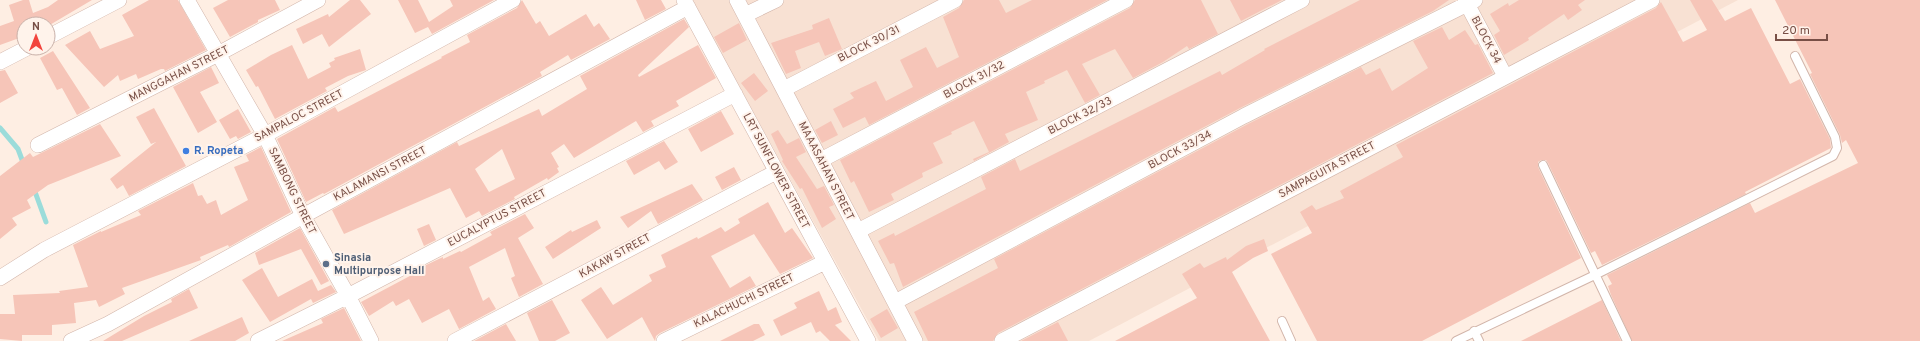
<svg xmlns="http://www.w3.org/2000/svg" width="1920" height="341" font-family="Overpass,sans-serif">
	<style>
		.residential { fill: #f8e1d3 }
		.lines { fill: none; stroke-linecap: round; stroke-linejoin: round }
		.stream { stroke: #9bdcda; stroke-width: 5 }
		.building { fill: #f6c5b8; fill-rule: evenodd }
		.lane-casing { stroke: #d2b5aa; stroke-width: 10 }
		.street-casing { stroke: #d2b5aa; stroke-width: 16 }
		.lane { stroke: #fff; stroke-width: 8 }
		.street { stroke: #fff; stroke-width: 15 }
		.shop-dot { fill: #3f7fe0; stroke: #fff3eb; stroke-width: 1.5 }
		.service-dot { fill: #5c6f8a; stroke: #fff3eb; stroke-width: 1.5 }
		.labels { text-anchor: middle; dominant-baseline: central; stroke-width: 4; stroke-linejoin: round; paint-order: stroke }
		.street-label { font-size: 11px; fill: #784f46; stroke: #fff3eb }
		.shop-label { font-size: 11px; font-weight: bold; fill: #366cbe; stroke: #fff3eb; text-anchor: start }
		.service-label { font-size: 11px; font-weight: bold; fill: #4e5e75; stroke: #fff3eb; text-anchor: start }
	</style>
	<rect width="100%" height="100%" fill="#feeee3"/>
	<path class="residential" d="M692,0h1046l-649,341h-210z"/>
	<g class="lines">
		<path class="stream" d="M0,128l18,21 6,16
			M34,189l12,33"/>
	</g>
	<path class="building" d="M23,0h6l4,13 15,-6 10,-7h34l-44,26v-2h-24v14l-2,-1 -22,8v-19l14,-5 -5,-16z
		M149,0h29l28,50 -41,21 -1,-2h-3l-23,10 -2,-5 -16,7 -2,-6 -14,12 -39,-42 25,-14 10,18 34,-13 -12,-21z
		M228,0h47l5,10 -22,10v2l-28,15 -17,-29z
		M350,0h10l11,14 -42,33 -7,-13 -19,10 -7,-15 32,-15 1,3z
		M398,0h20l11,22 24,-16 -3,-6h44l-62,34 -4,-7 -13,6z
		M522,0l14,24 4,-3 9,15 37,-22 8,13 5,-4 11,16 -39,21 -3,-5 -28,17 2,4 -218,118 -1,-1 -17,9 -29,-63 58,-32 3,5 104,-54 -1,-1 29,-15 -3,-7 50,-27z
		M636,0h25l5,9 -21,11z
		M964,0h35l7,13 26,-13h75l-238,125 -4,-8 -22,11 -10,-19 21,-11 -4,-5 26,-12 10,20 27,-14 -13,-27 26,-13 11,21 22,-11 -16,-40 16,-9z
		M1135,0h66l17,34 -29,15 -2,-3 -24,16 -30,16 -18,-29 -33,15 18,31 -15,8 -18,-33 -23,11 1,2 -19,9 12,28 -33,14 4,8 -35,19 -1,-2 16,-7 -15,-31 -23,11 1,2 -19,9 10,20 -21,10 1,4 -32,17 3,6 -25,12 -15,-31 -3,2 -11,-23 290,-152z
		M1230,0h52l-41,21z
		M1360,0h89l-16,11 -193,97 -337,179 -9,-24 -4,1 -12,-23 16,-8 1,3 91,-47 -5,-12 34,-18 5,12 200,-100 2,4 43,-25 -1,-1z
		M1519,0h66l-7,5 4,5 -14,10 -4,-6 -36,24 1,2 -25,15 -10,-20 6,-4 -10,-17 18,-11 1,3z
		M1690,0h22l13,21 26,-13 39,76 10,-5 30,60 1,9 -86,44 1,2 -144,71 -7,-14 -4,2 -43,-90 -2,-3h-5l-3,2v5l43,91 -159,83h-105l-46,-87 41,-21 -12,-21 12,-7 4,5 28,-12 -4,-7 63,-34 -7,-12 260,-137 5,-6 22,40 24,-12z
		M1775,0h145v341h-288l-21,-46 -3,-9 4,-2 -5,-9 143,-72 5,10 103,-50 -12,-23 -4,3 -2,-8 -30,-61 2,-1z
		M829,18l13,31 -17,7 -6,-14 -24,9 6,17 -15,6 -15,-31 42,-14 -1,-4z
		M684,19l5,8 -51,48 1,2 59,-32 18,33 -40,23 3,5 -28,15 3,5 -11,6 -7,-11 -62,37 -10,-14 -13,9 8,14 -2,1 2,4 -11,8 -1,-2 -33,19 1,2 -33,17 -3,-5 -13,7 -16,-30 -106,46 -12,-24 125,-68 2,4 80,-37 3,7 45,-27 -7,-13zM502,149l13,30 -26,13 -14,-23z
		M739,23l8,17 -24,13 -9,-16z
		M1442,27l7,13 16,-10 10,15 3,-1 15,29 -495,260 -5,8h-65l-14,-29 84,-44 -4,-9 254,-135 113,-57 5,8 14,-7 12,23 36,-23 -15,-27z
		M292,45l11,23 -2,1 2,-1 5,11 23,-12 -2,-4 6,-3 -1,-2 26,-9 6,21 -18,6 -23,12 2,3 -52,28 -17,-33 -2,1 -10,-17 25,-15z
		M53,51l37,57 -13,7 -15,-27 -5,2 -17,-32z
		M211,67l8,16 -19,9 17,30 -19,11 -25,-46z
		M5,70l13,23 -18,10v-32z
		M754,73l14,18 -13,10 -14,-18z
		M154,108l32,58 -57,30 -6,-11 -6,4 -7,-10 46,-37 -5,2 -15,-27z
		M238,109l13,23 -13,7 -2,-3 -6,3 -11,-19z
		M721,111l13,23 -33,18 -13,-23z
		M831,121l7,14 -16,8 -7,-13z
		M100,124l21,32 -73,29 -21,15 4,8 -19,10 5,7 -17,14v-63l30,-23 3,4z
		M778,130l9,14 12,-6 7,14 -10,5 21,32 7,-3 10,19 -5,2 7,12 -14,9 -20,-40 -2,1 -18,-28 1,-1 -12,-26z
		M664,141l14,21 -13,8 -6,-9 -25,14 -8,-14z
		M261,147l30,65 -62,35 -1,-2 -28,12 1,3 -79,28 3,6 -26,13 -3,-7 -22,3 2,20 -24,2v10h-30v6l-22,-2v-25h15l-2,-19 47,-2 -1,-2 29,-4 -15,-42 28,-14v1l40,-17 -3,-4 55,-28 5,13 4,-1 5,9 9,-4 5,15 27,-15 -14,-33 15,-6 -3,-6z
		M734,167l7,13 -19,10 -7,-13z
		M692,184l11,16 -45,24 -7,-13 -23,17 -8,-11z
		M768,202l17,31 7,-5 21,30 -33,16 -26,-40 -43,22 19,32 20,-12 6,10 -96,47 -4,3 -1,5 -13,-24 -35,22 -26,-39 20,-13 12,18 39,-24 -3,-6 17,-8 -5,-12 36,-18 1,2 23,-12 4,5 15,-9 -2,-4z
		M525,214l9,14 -16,10 25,46 -24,13 -8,-19 4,-2 -10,-28 -36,19 14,34 6,-4 7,12 -37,20 -10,-20 -27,14 -13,-24 -13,7 -3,-5 -24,15 -8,-14 62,-33 -1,-2 21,-10v2l17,-8 1,1 31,-17 -2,-3z
		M597,220l4,8 -48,31 -8,-12 26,-17 1,2z
		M429,224l7,16 -12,6 -7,-17z
		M300,228l29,53 -8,4 -20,-36 -42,16 -4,-12z
		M1264,239l4,12 -15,7 -21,14 38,69h-155l82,-43 -15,-24 18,-11 4,5 22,-11 1,3 19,-14z
		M262,268l16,29 34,-18 6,12 13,-6 5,7 -23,11 -2,-4 -41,23 -28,-42z
		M189,289l9,19 -76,33h-19l41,-25 28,-14 -1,-3z
		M819,291l9,20 8,-4 6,15 -7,3 16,16h-21l-10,-10 -4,2 -5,-11 -30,14 -8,-16 24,-12 -3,-5z
		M552,300l18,33 -15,8h-16l-12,-28z
		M1602,300l19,41h-100z
		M344,308l17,33h-79l41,-18 -2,-4z
		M887,309l11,19 -17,10 -11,-19z
		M242,317l7,16 -14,8h-46z
		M1058,322l10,19h-47z
		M506,324l10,17h-42z
		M754,324h5l6,11 -12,6h-33z"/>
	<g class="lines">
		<g class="lane-casing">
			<path id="lane" d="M1543,165l84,176
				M1282,321l9,20
				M1474,331l5,10
				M1456,341l141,-67 236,-118 4,-8 -2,-11 -40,-81"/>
		</g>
		<g class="street-casing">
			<path id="street" d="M187,0l78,135 38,81 45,80 23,45
				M684,0l184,341
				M737,0l178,341
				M1465,0l40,76
				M745,15l31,-15
				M48,37l71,-37
				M0,62l27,-14
				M784,89l171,-89
				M38,145l180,-91 100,-54
				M821,160l305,-160
				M858,231l444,-231
				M0,278l44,-28 221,-115 248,-135
				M895,302l349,-186 231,-116
				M71,341l37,-17 195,-108 385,-209
				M258,341l90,-45 387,-202
				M455,341l321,-169
				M664,341l161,-79
				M1002,341l650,-341"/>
		</g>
		<use href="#lane" class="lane"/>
		<use href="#street" class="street"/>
	</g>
	<circle class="shop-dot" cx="186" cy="151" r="4"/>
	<circle class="service-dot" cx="326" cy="264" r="4"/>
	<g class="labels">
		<g class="street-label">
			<text transform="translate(1486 40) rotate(62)">BLOCK 34</text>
			<text transform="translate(869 44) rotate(-27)">BLOCK 30/31</text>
			<text transform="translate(179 74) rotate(-27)">MANGGAHAN STREET</text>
			<text transform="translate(974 80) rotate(-28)">BLOCK 31/32</text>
			<text transform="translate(299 116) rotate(-28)">SAMPALOC STREET</text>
			<text transform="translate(1080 116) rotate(-27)">BLOCK 32/33</text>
			<text transform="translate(1180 150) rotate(-28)">BLOCK 33/34</text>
			<text transform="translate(1327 170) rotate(-28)">SAMPAGUITA STREET</text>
			<text transform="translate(776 171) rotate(62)">LRT SUNFLOWER STREET</text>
			<text transform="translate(826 171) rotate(63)">MAAASAHAN STREET</text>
			<text transform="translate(380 174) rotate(-28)">KALAMANSI STREET</text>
			<text transform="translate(292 191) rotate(64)">SAMBONG STREET</text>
			<text transform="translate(497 218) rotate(-28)">EUCALYPTUS STREET</text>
			<text transform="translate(615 256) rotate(-29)">KAKAW STREET</text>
			<text transform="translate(744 301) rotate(-26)">KALACHUCHI STREET</text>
		</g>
		<g class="shop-label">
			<text x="194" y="151">R. Ropeta</text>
		</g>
		<g class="service-label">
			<text x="334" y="258">Sinasia<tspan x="334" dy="13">Multipurpose Hall</tspan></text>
		</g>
	</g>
	<g transform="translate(36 36)"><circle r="19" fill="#fff3eb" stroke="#c9b1a9"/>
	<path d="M0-3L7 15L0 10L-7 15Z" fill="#f2443d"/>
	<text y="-6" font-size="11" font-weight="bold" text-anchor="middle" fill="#784f46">N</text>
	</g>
	<path d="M1776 34v6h51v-6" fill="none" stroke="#784f46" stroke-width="2"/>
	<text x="1782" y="34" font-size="12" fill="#784f46" stroke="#fff3eb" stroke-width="3" paint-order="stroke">20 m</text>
</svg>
